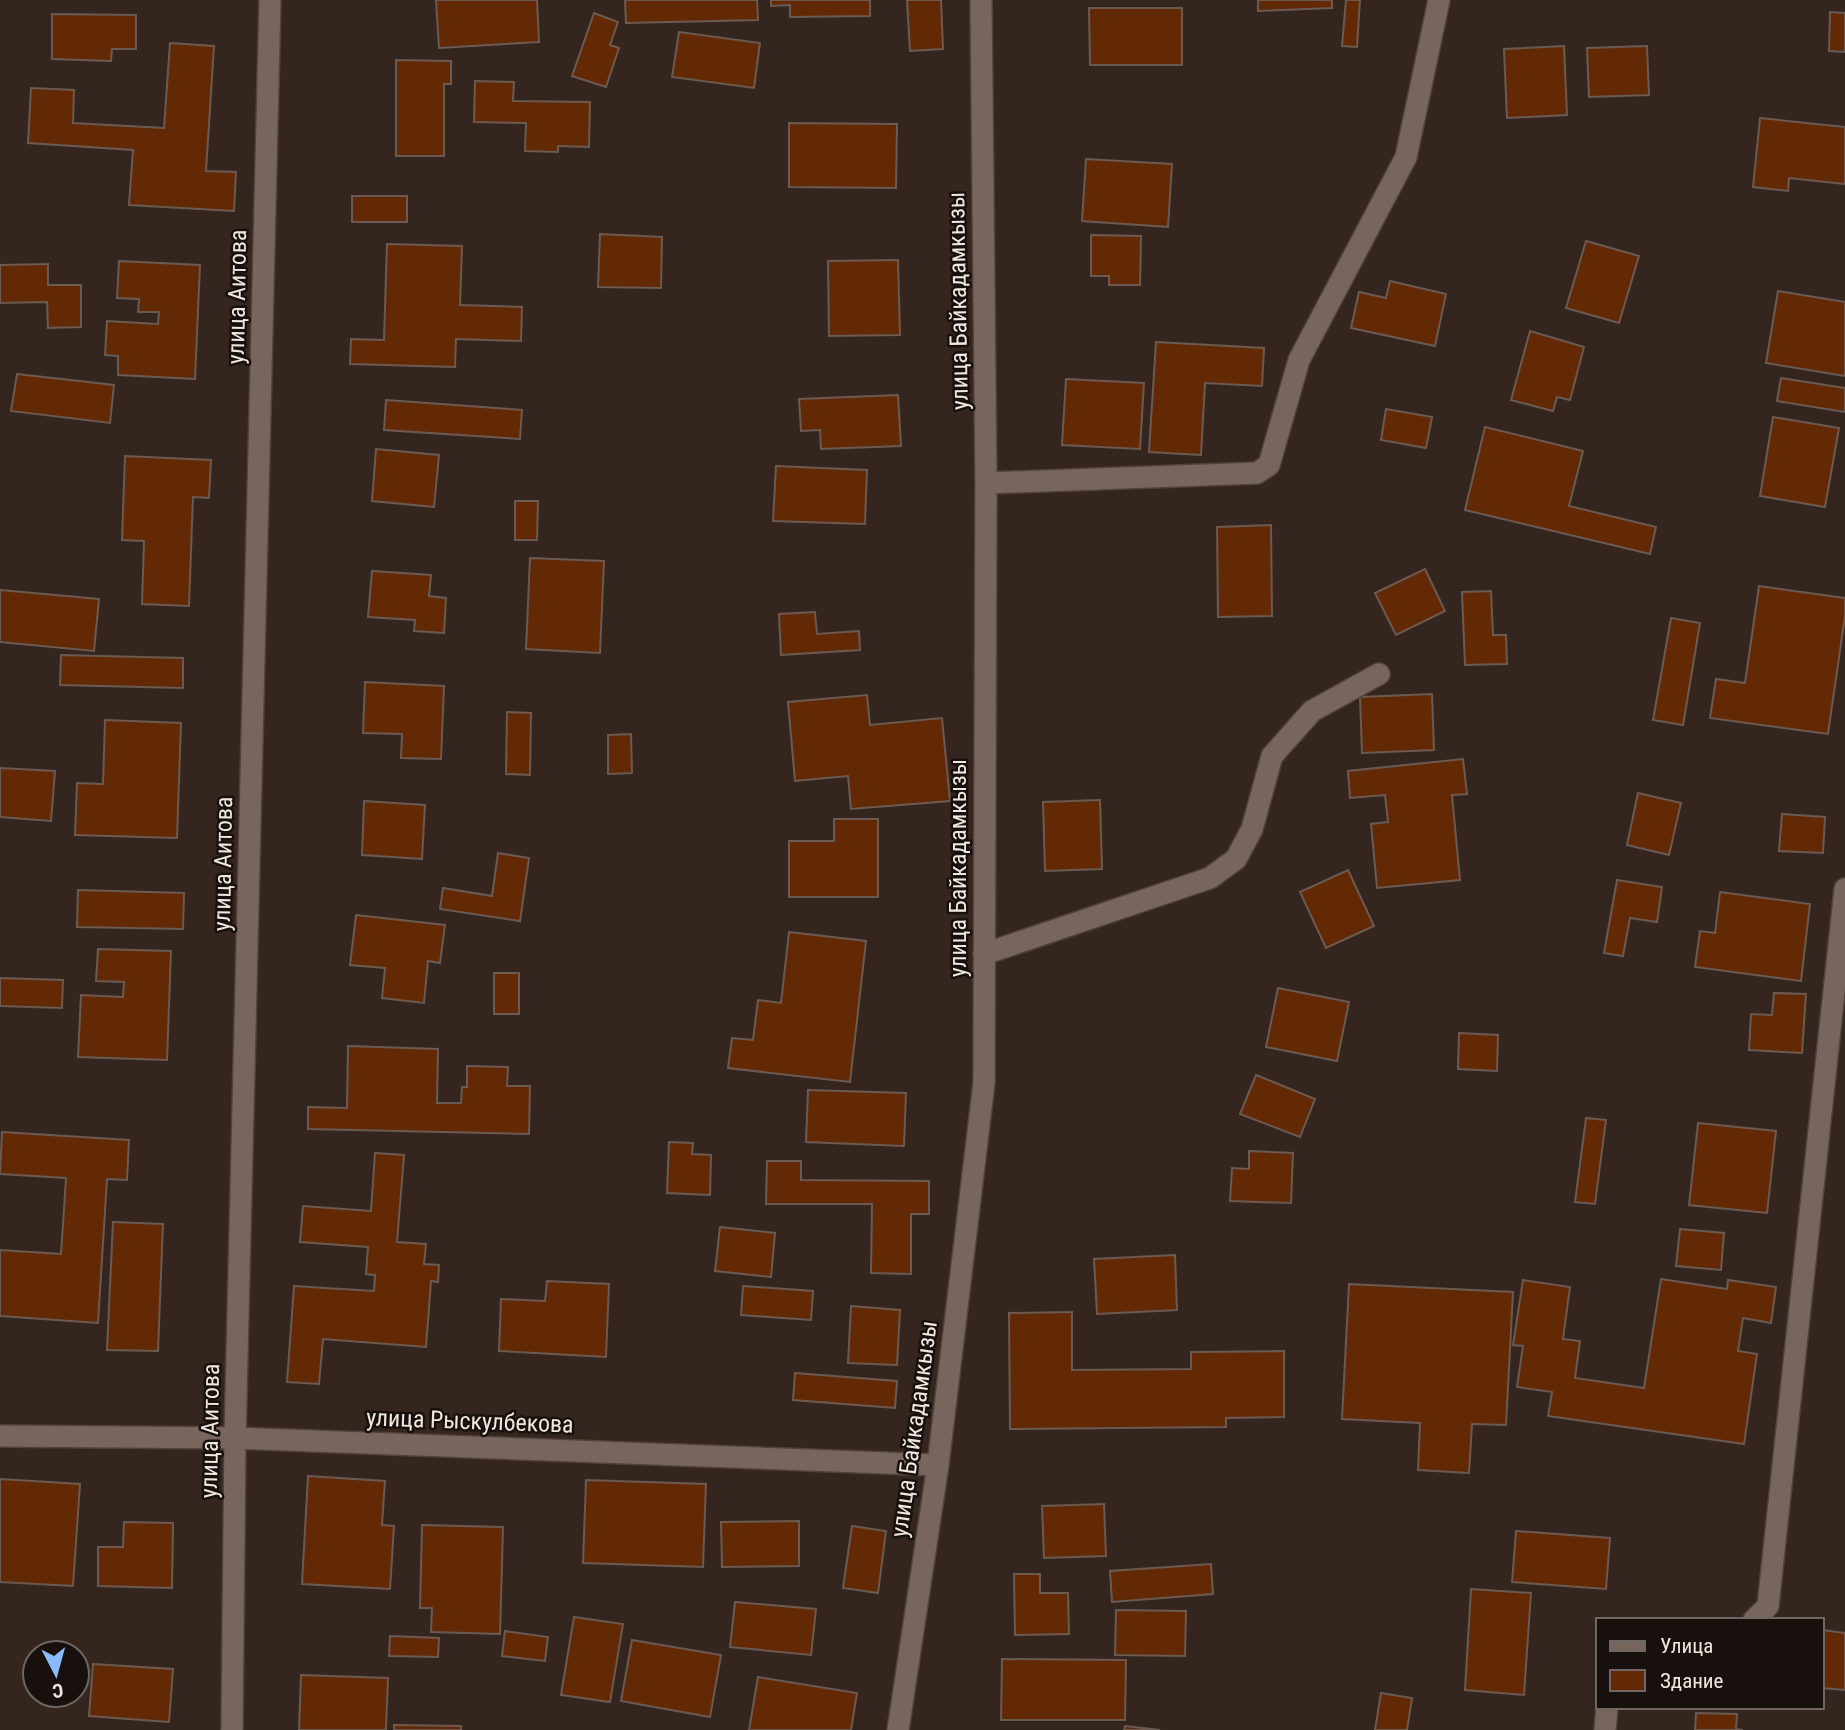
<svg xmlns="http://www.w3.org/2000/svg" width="1845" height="1730" font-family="'Roboto Condensed',sans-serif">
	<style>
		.building { fill: #632905; stroke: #6b5a52; stroke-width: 2 }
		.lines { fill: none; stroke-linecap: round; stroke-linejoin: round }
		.street-casing { stroke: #4f423c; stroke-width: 24 }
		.street { stroke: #78665e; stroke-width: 21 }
		.labels { text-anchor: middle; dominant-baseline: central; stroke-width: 5; stroke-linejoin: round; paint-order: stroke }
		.street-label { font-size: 24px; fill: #f1e7e2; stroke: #17100d }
	</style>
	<rect width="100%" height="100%" fill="#34261f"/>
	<path class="building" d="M436,0h101l2,42 -100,6z
		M625,0h132l1,20 -132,3z
		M771,0h99v16l-80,1v-12l-19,1z
		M907,0h34l2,49 -33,2z
		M1258,0h74v8l-74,3z
		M1346,0h14l-3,47 -15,-1z
		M1089,8h93v57h-92z
		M1830,12l15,1v39l-16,-1z
		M594,13l24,9 -8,23 9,3 -13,39 -34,-11z
		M52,14l84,1v34h-24l-1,12 -59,-2z
		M679,32l81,11 -6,45 -82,-11z
		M170,43l44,3 -8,125 30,1 -2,39 -105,-6 4,-55 -105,-7 3,-55 43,2 -1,33 91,5z
		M1564,46l3,69 -60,3 -3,-69z
		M1647,46l2,49 -60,2 -2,-49z
		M396,60l55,1v23h-7v72h-48z
		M475,81l39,1 -1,19 77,1 -1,45 -31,-1v6l-33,-1 1,-28 -52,-1z
		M1760,118l85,9v57l-56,-6 -1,13 -35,-4z
		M789,123l108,1 -1,64 -107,-1z
		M1086,159l86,5 -4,63 -86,-6z
		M352,196h55v26h-55z
		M600,234l62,3 -1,51 -63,-1z
		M1091,235l50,1 -1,49h-31v-9h-18z
		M1586,241l53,15 -20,67 -53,-15z
		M387,244l75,2 -2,59 62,2 -1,34 -65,-2 -1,28 -105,-3 1,-25 33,1z
		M898,260l2,75 -71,1 -1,-75z
		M119,261l81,4 -5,114 -77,-4v-19l-13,-1 2,-34 51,3 1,-12h-21l1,-13 -22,-1z
		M48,264v21h33v42l-33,1 -1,-26 -47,1v-38z
		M1390,281l56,13 -11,52 -84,-18 8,-36 27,6z
		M1778,291l67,11v74l-79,-13z
		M1530,331l54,16 -14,53 -13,-3 -4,14 -42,-11z
		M1156,342l108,6 -2,38 -57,-3 -4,72 -52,-3z
		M17,374l97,11 -4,38 -99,-12z
		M1781,378l64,10v24l-68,-11z
		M1066,379l78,4 -4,66 -78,-4z
		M898,395l3,51 -80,3 -1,-19 -19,1 -2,-32z
		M386,400l136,10 -2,29 -136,-9z
		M1386,409l46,8 -6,31 -45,-8z
		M1773,417l66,11 -14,79 -65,-11z
		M1485,427l98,24 -14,55 87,21 -6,27 -185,-44z
		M376,449l63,6 -5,52 -62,-6z
		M125,456l86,4 -2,38 -16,-1 -4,109 -47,-2 2,-63 -22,-1z
		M776,466l91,4 -2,54 -92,-3z
		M515,501h23l-1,39h-22z
		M1271,525l1,91 -54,1 -1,-90z
		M530,558l74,3 -4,92 -74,-4z
		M1425,569l20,42 -49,24 -21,-42z
		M372,571l59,4 -2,21 17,2 -2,35 -30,-2 1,-11 -47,-3z
		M1759,586l86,12v18l-17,118 -118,-16 6,-39 29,4z
		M0,590l99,9 -5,52 -94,-9z
		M1491,591l2,44h13l1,29 -42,1 -3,-73z
		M815,612l2,22 42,-3 1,19 -79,5 -2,-41z
		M1671,618l29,5 -17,102 -30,-5z
		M61,655l122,3v30l-123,-3z
		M365,682l79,4 -3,73 -40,-1 1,-24 -39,-1z
		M1432,694l2,56 -72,3 -2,-56z
		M867,695l3,30 72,-7 8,83 -99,8 -3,-33 -53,5 -7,-79z
		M507,712l24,1 -1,62 -24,-1z
		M105,720l76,3 -4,115 -102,-3 2,-52 26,1z
		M631,734l1,39 -24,1v-39z
		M1463,759l4,35 -15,1 8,85 -83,8 -6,-64 17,-2 -3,-27 -35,3 -2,-27z
		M0,768l55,3 -4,50 -51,-4z
		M1638,793l43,10 -12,52 -42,-10z
		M1100,800l2,69 -57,2 -2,-69z
		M364,801l61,4 -3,54 -60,-4z
		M1782,814l43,3 -2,36 -44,-2z
		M834,819h44v78h-89v-56h45z
		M498,853l31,5 -9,63 -80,-12 3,-21 49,8z
		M1348,870l26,56 -48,22 -26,-56z
		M1617,880l45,7 -5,35 -27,-4 -7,38 -19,-3z
		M78,890l106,3 -1,36 -106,-2z
		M1720,892l90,12 -9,77 -106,-14 5,-36 15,2z
		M356,915l89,10 -5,38 -12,-2 -4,42 -42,-5 3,-30 -35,-3z
		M789,932l77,9 -16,141 -122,-14 4,-30 21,2 5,-40 23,3z
		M98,949l73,2 -4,109 -89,-3 3,-62 42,2 1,-15 -28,-1z
		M494,973h25v41h-25z
		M0,978l63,2 -1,28 -62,-2z
		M1278,988l71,14 -12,59 -71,-14z
		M1774,993l32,1 -4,59 -53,-3 2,-36 21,1z
		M1459,1033l39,2 -1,36 -39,-2z
		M348,1046l90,3 -1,54h24l1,-16h5v-21l41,1 -1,19h23l-1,48 -221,-5v-22l39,1z
		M1256,1075l59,24 -15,38 -60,-23z
		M808,1090l98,3 -2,53 -98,-4z
		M1586,1118l20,2 -11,84 -20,-2z
		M1698,1123l78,8 -9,82 -78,-8z
		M2,1132l127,8 -2,40 -20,-1 -9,144 -98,-7v-66l61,4 5,-76 -66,-4z
		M669,1142l24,1 -1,11 19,1 -1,40 -43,-2z
		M1249,1151l44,2 -2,50 -61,-2 2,-33 17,1z
		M375,1153l29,2 -7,87 29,2 -2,20 15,1 -1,17 -7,-1 -5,66 -103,-8 -4,45 -32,-2 7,-96 80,5 1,-16 -9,-1 2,-27 -68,-5 3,-36 68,5z
		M767,1161h34v19l128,1v33h-18v60l-40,-1 1,-69h-106z
		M113,1222l50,2 -5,127 -51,-1z
		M720,1227l55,6 -4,44 -56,-6z
		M1680,1229l44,4 -3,37 -45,-4z
		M1175,1255l2,55 -80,4 -3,-55z
		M1661,1279l66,10 1,-9 48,7 -5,36 -28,-5 -5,33 19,3 -13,90 -196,-28 4,-24 -35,-5 6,-41 -10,-1 10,-65 47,7 -7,52 17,2 -5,37 69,10z
		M547,1281l62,3 -3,73 -107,-6 2,-52 44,2z
		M1349,1284l164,8 -7,133 -34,-1 -3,49 -51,-3 2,-47 -78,-4z
		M743,1286l70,5 -2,29 -70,-5z
		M851,1306l49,4 -3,55 -49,-2z
		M1072,1312v58l119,-1v-17l93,-1v66l-58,1v9l-216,2 -1,-116z
		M795,1373l102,8 -2,27 -102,-8z
		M308,1476l77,5 -3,44 12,1 -4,63 -88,-5z
		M0,1479l80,5 -7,102 -73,-4z
		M586,1480l120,4 -3,83 -120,-4z
		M1104,1504l2,52 -62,2 -2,-52z
		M799,1521v45l-77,1 -1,-45z
		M124,1522l49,1 -1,65 -74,-2v-39h25z
		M422,1525l81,2 -3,107 -69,-2 1,-24h-12z
		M852,1526l34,5 -8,62 -35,-5z
		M1516,1531l94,7 -4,51 -94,-7z
		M1211,1564l2,30 -101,8 -2,-31z
		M1014,1574h26v19h28l1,41 -54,1z
		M1471,1589l60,4 -7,102 -59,-5z
		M735,1602l81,7 -5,46 -81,-8z
		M1116,1610l70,1 -1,45 -70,-1z
		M574,1617l49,7 -13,78 -49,-7z
		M1822,1630l23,3v57l-23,-2z
		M505,1631l43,6 -3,24 -43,-5z
		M390,1636l49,2 -1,19 -49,-1z
		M632,1640l89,15 -11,62 -89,-16z
		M1002,1659l124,1 -1,60h-124z
		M93,1664l80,5 -4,53 -80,-6z
		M301,1675l87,3 -2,52h-87z
		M758,1677l99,16 -6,37h-102z
		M1381,1693l31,5 -5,32h-32z
		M1696,1713l41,1 -1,15 7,1h-48z
		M394,1725l67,1v4h-67z
		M1125,1726l35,4h-36z"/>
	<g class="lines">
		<g class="street-casing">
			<path id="street" d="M986,483l271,-10 12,-8 30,-105 107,-203 33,-157
				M984,954l226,-76 26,-19 16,-30 20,-73 40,-45 67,-37
				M0,1436l235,2 703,27
				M1754,1620l14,-14 77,-717
				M232,1730l3,-292 35,-1438
				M898,1730l40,-265 46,-382 2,-600 -5,-483
				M1605,1730l2,-23"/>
		</g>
		<use href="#street" class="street"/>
	</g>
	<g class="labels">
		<g class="street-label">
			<text transform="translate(237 297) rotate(-89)">улица Аитова</text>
			<text transform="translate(958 301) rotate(-91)">улица Байкадамкызы</text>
			<text transform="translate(223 864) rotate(-89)">улица Аитова</text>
			<text transform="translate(958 868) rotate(-90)">улица Байкадамкызы</text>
			<text transform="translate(470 1421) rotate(2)">улица Рыскулбекова</text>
			<text transform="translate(914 1429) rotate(-82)">улица Байкадамкызы</text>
			<text transform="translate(210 1431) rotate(-89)">улица Аитова</text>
		</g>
	</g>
	<rect x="1596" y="1618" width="228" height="91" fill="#17100d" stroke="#6e6662" stroke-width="2"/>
	<rect x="1610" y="1641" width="35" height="10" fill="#78665e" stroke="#6e6662" stroke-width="2"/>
	<text x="1660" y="1653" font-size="21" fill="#f1e7e2">Улица</text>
	<rect x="1610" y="1670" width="35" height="21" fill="#632905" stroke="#6e6662" stroke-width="2"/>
	<text x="1660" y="1688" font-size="21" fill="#f1e7e2">Здание</text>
	<g transform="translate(56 1674) rotate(174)"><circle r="33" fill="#17100d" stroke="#6e6662" stroke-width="2"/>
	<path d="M0-5L12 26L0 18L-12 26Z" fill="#8abafc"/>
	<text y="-10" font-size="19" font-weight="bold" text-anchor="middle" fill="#f1e7e2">С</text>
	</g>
</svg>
